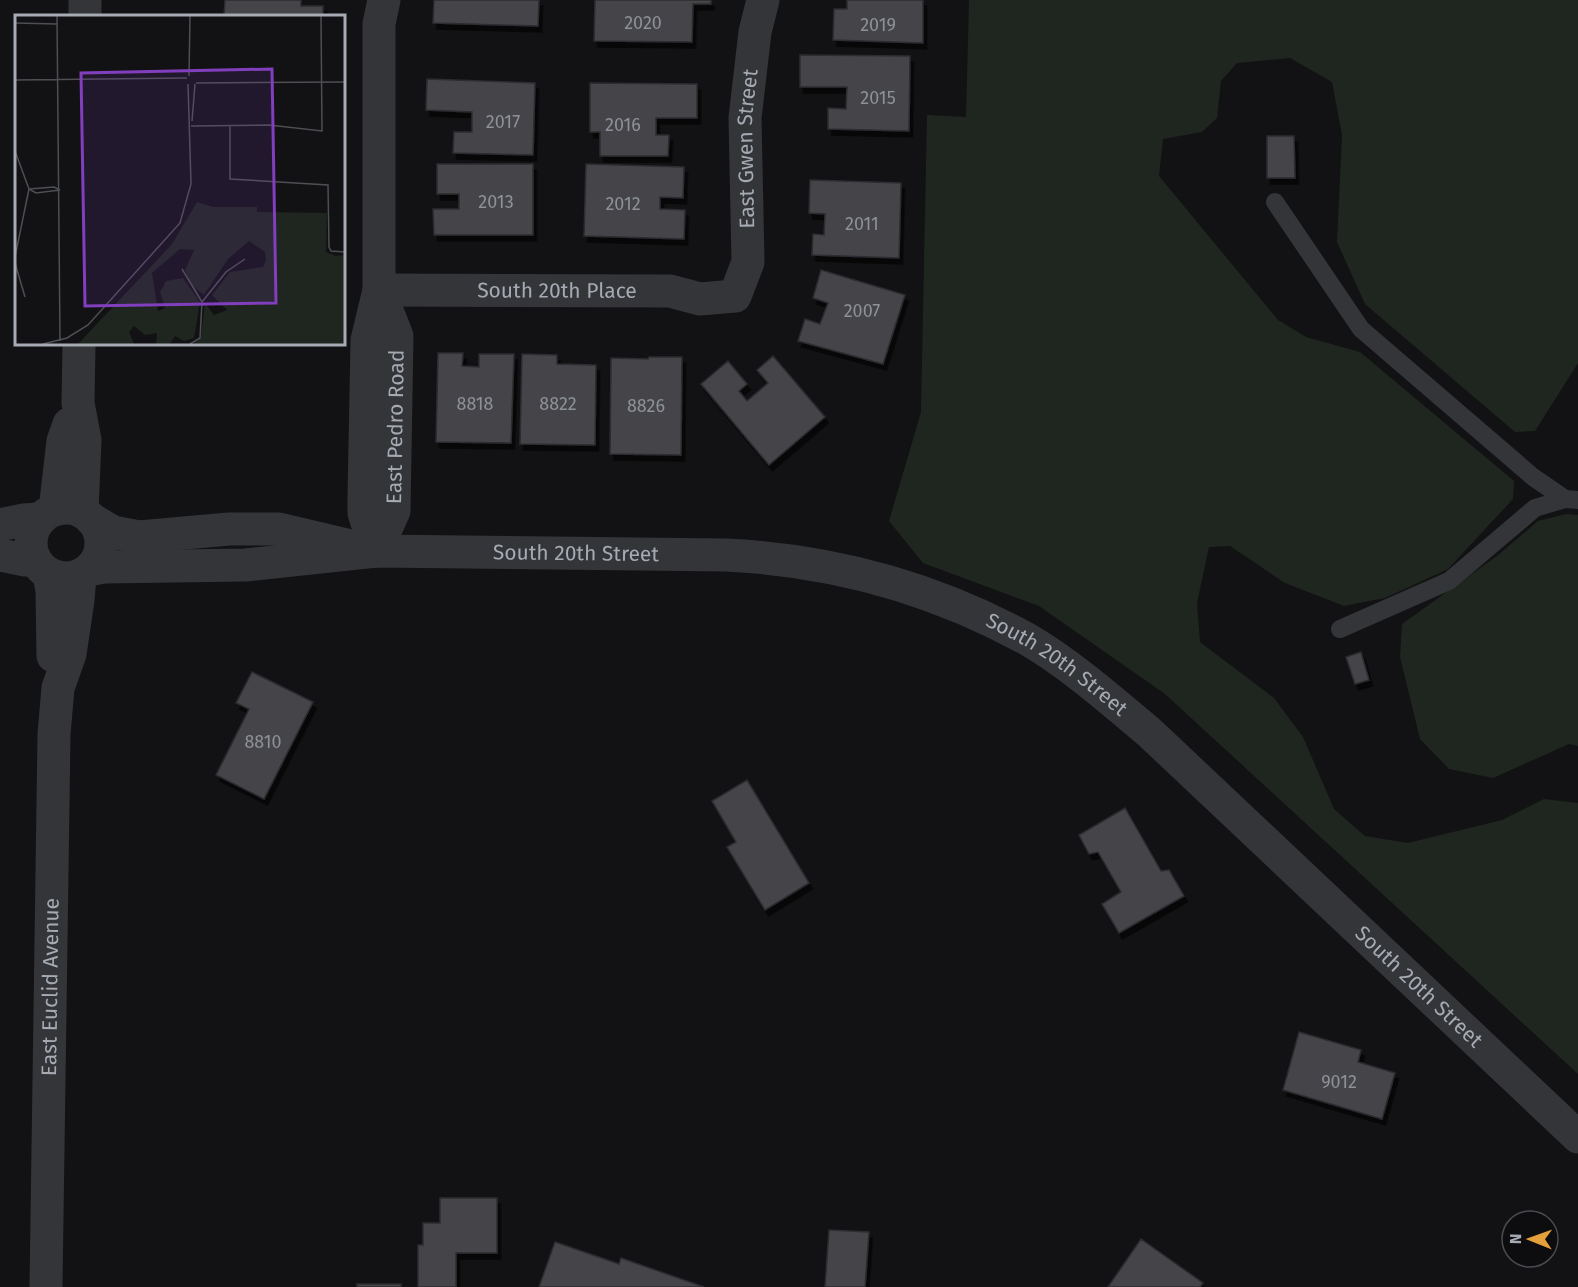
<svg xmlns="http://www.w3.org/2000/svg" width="1578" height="1287" font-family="'Fira Sans',sans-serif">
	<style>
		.green { fill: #1f261f }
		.building { fill: #444549; stroke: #2c2d30; stroke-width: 1.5; filter: url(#shadow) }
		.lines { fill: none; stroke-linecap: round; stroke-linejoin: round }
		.service { stroke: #343538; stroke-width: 18 }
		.minor { stroke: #343538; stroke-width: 33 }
		.labels { text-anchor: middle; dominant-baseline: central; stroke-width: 4.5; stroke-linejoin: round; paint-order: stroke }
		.number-label { font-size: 18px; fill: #8d9198 }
		.street-label { font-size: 21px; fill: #a5aab3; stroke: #0d0d0f }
		.inset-road { fill: none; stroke: #4d4f54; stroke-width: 1.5 }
		.view { fill: #813fbd; fill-opacity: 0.15; stroke: #813fbd; stroke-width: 3 }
		.inset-edge { fill: none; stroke: #a5aab3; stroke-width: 3 }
	</style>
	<defs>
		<filter id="shadow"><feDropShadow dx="3.5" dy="6" stdDeviation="0" flood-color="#0009"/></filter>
	</defs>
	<rect width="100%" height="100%" fill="#121214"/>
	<path class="green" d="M969,0h609v363l-43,68 -20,1 -150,-128 -28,-62 5,-107 -10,-53 -42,-24 -53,5 -16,18 -4,37 -15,14 -39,7 -4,37 119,144 28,17 54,15 154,129 -1,18 -65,70 -63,29 -41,8 -59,-23 -55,-37 -21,1 -12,56 3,39 74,56 29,39 31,72 31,27 43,7 94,-23 42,-21 34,4v271l-413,-380 -126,-88 -116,-43 -34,-42 32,-109 6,-297 39,2z
		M1566,514l12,1v231l-9,-2 -76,34 -44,-9 -29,-30 -20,-82 2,-33 95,-68 41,-35z"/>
	<path class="building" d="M225,0h76v6h22v10h-99z
		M434,0h105l-1,26 -105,-3z
		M595,0h116v4h-18l-1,38 -98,-1z
		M847,0h76v43l-90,-3 1,-31h13z
		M800,55l110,1 -1,75 -81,-2v-21l18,1 1,-22h-47z
		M427,79l108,4 -2,72 -80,-2 1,-21h18v-20l-46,-2z
		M590,83l107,1v34h-41v17h13l-1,21h-68v-24h-10z
		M1267,136h27l1,42h-28z
		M437,164h96v71h-99l-1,-26h26v-15h-22z
		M586,164l98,3 -1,31 -23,-1v12l25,1 -1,29 -100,-3z
		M810,180l91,3 -2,75 -87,-3 1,-21 11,1 1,-21 -16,-1z
		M821,270l84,25 -22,69 -85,-23 7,-22 15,5 8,-21 -15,-5z
		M438,353h25l-1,13 17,1v-13h35l-3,89 -75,-1z
		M522,354l35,1v9l39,1 -1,80 -75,-1z
		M773,356l52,61 -56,48 -68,-81 27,-23 19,23 -8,7 8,10 21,-18 -11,-13z
		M649,357h33l-1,98 -71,-1 1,-96 37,1z
		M1361,652l8,28 -14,4 -9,-27z
		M252,672l61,30 -49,97 -48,-24 33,-66 -13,-6z
		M747,780l62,103 -44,27 -38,-63 9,-5 -24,-41z
		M1125,808l36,63 8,-1 15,26 -65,37 -17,-29 19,-12 -23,-40 -9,2 -10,-19z
		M1299,1032l62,18 -3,12 37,11 -13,46 -99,-29z
		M440,1198h57v55h-41v34h-38v-42h5v-22h17z
		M829,1230l40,2 -4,55h-40z
		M1141,1239l62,44 -3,4h-92z
		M555,1242l64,22 2,-6 83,29h-165z
		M357,1284h44v3h-44z"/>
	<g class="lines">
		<path class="service" d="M1275,202l86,127 172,148 32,22
			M1340,629l109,-48 86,-73 30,-9 13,1"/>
		<g class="minor">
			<path d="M85,16v-16"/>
			<path id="s1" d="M379,290l291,1 30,8 35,-3 13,-34 -3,-144 10,-86 8,-32"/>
			<path d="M79,344l-1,59 7,37 -3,72"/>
			<circle cx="66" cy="543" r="35"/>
			<path d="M55,510l8,-69 6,-17"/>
			<path d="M91,519l22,13 26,5 90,-8h50l72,17"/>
			<path d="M0,525l23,-5 17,-1"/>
			<path d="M376,551l-12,-38v-17l3,-156 12,-50v-266l5,-24"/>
			<path id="s2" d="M376,551l18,-40 3,-175 -18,-46"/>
			<path d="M0,555l25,5 10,-1"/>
			<path id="s3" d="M88,570l16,-3 142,-2 130,-14 350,4c107,5 206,32 301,84 43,25 85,62 123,94l428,404"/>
			<path d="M49,574l3,17 1,65"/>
			<path id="s4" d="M46,1287l8,-553 4,-46 12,-34 8,-54 2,-24"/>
		</g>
	</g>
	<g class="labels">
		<g class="number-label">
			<text x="643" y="23">2020</text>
			<text x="878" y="25">2019</text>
			<text x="878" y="98">2015</text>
			<text x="503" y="122">2017</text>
			<text x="623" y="125">2016</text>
			<text x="496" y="202">2013</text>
			<text x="623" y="204">2012</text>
			<text x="862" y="224">2011</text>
			<text x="862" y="311">2007</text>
			<text x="475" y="404">8818</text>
			<text x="558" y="404">8822</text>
			<text x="646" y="406">8826</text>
			<text x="263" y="742">8810</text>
			<text x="1339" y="1082">9012</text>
		</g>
		<g class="street-label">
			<text stroke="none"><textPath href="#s1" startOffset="507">East Gwen Street</textPath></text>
			<text stroke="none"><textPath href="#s1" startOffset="178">South 20th Place</textPath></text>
			<text stroke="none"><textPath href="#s2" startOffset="128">East Pedro Road</textPath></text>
			<text stroke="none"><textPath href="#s3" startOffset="489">South 20th Street</textPath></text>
			<text stroke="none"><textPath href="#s3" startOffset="993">South 20th Street</textPath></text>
			<text stroke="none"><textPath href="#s4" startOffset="300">East Euclid Avenue</textPath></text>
			<text stroke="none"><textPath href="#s3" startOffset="1479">South 20th Street</textPath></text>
		</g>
	</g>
	<g transform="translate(15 15)">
		<rect width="330" height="330" fill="#121214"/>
		<path d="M182,187l16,5h44v5l70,1 -1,39 10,4 9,-1v89h-151l7,-6 4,-35 9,12 13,-5 -15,-15 18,-23 33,-5 3,-7 -1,-8 -16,-11 -21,18 -24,36 -13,-10 -6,-15 9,-20 -14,-1 -28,24 6,38 7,-3 -5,-16 6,-11 17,-3 10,14 7,10 -6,36 -10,3 -9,-5 -5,8h-14l1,-11 -12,2 -11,-9 -5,6 5,12h-56l94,-100z" fill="#1f261f"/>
		<path class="inset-road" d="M42,1l3,325M0,8l42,1M174,61l1,-60M0,65l172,-2M181,68l149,-1M177,106l3,-37M176,111l78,-1 53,6 -1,-115M215,111v53l98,6 1,62 2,4 14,1M0,136l14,38 -14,68M14,174l7,4 24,-3M14,174l25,-2 6,3M0,248l10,34M167,254l20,33 -2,36 -10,6M187,287l24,-30 19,-13M28,329l24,-6 21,-13 92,-102 11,-39 -3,-100"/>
		<path class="view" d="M257,54l4,234 -191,3 -4,-233z"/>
		<rect width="330" height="330" class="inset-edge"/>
	</g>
	<g transform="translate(1530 1239) rotate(271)"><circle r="28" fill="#0d0d0f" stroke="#4a4c51" stroke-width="1.5"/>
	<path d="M0-4.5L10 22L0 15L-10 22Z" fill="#e4a03a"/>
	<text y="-9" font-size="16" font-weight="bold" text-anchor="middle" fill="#a5aab3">N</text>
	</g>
</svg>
